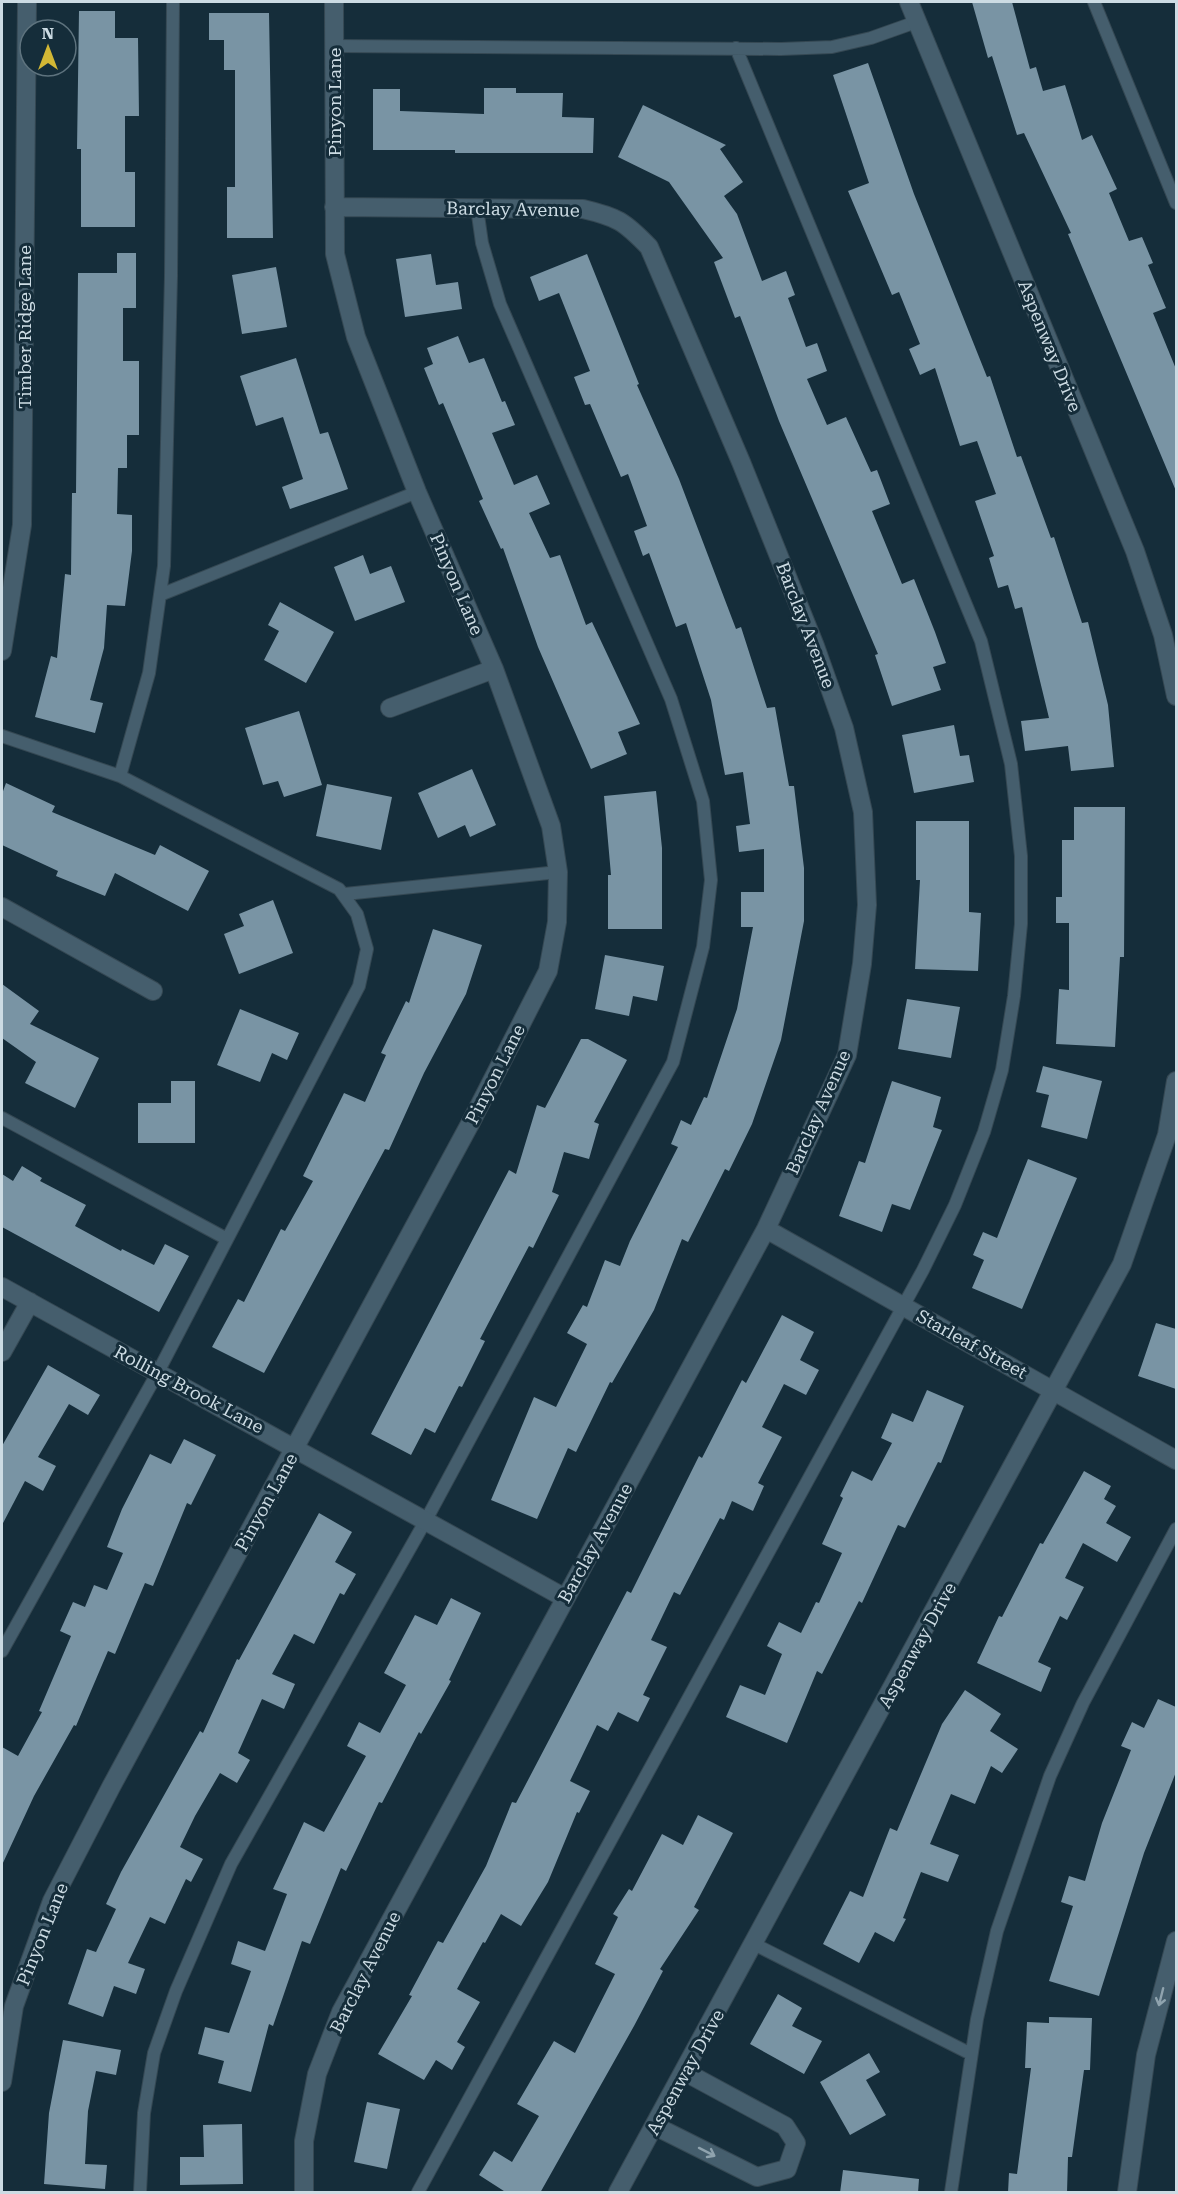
<svg xmlns="http://www.w3.org/2000/svg" width="1178" height="2194" font-family="'Roboto Serif',serif">
	<style>
		.building { fill: #7994a4 }
		.lines { fill: none; stroke-linecap: round; stroke-linejoin: round }
		.service-casing { stroke: #354853; stroke-width: 14 }
		.minor-casing { stroke: #354853; stroke-width: 20 }
		.secondary-casing { stroke: #354853; stroke-width: 20 }
		.service { stroke: #455e6d; stroke-width: 12 }
		.minor { stroke: #455e6d; stroke-width: 18 }
		.secondary { stroke: #455e6d; stroke-width: 18 }
		.oneway { stroke: #8fa3ae }
		.labels { text-anchor: middle; dominant-baseline: central; stroke-width: 6; stroke-linejoin: round; paint-order: stroke }
		.street-label { font-size: 18px; fill: #ccdbe3; stroke: #152d3a }
	</style>
	<rect width="100%" height="100%" fill="#152d3a"/>
	<path class="building" d="M972,2h40l18,67 6,-2 7,24 22,-6 17,55 10,-5 25,54 -8,4 20,48 13,-4 11,26 -5,2 18,43 -13,5 23,56v122l-108,-257 3,-1 -47,-100 -7,2 -25,-79 -4,2z
		M79,11h36v27h23l1,78h-14v56h10v55h-54v-78h-4z
		M209,13h60l4,225h-46v-51h8v-117h-11v-30h-15z
		M868,63l46,131 73,183 3,-1 27,81 4,-1 30,82 3,-1 28,86 6,-1 20,83 6,62 -43,4 -3,-25 -43,5 -4,-30 28,-3 -27,-111 -7,2 -7,-24 -10,3 -9,-30 5,-2 -19,-55 21,-7 -19,-53 -17,5 -25,-78 -15,7 -11,-26 11,-5 -21,-52 -7,3 -44,-104 21,-8 -36,-108z
		M484,88h32v5h47l-1,24 32,1 -1,35h-138v-3h-82v-61h27v22l84,3z
		M643,105l83,40 -6,4 23,33 -19,14 13,18 25,67 24,-10 9,24 -7,3 18,49 11,-4 10,28 -20,8 20,46 19,-8 25,55 6,-2 13,34 -18,7 30,73 12,-5 21,53 11,31 -13,4 8,23 -49,16 -17,-51 3,-1 -99,-233 -39,-105 -5,2 -21,-56 9,-4 -54,-76 -51,-25z
		M117,253h19v55h-13v53h16v74h-12v33h-9l-1,46 15,1v36l-7,55 -18,-1 -3,43 -14,52 13,3 -8,30 -60,-16 16,-61 6,2 8,-84 6,1 1,-82h4l2,-220h39z
		M431,254l5,31 22,-3 4,27 -57,8 -9,-58z
		M587,254l52,130 -2,1 42,94 57,150 5,-2 26,81 8,-1 14,79h5l10,82v53l-23,119 -29,84 -23,47 -4,-2 -37,73 -6,-3 -28,71 -42,73 -2,-1 -34,70 -8,-4 -31,71 -46,-19 43,-103 22,10 31,-63 -20,-11 16,-28 4,2 18,-47 15,6 10,-25 48,-94 -7,-3 10,-24 10,5 13,-28 3,1 30,-89 16,-82h-12v-35h23v-43l-25,3 -3,-26 14,-2 -7,-52 -18,3 -14,-75 -25,-77 -10,4 -27,-74 -6,3 -9,-25 13,-5 -19,-52 -7,3 -31,-73 -5,1 -11,-28 16,-6 -31,-78 -20,8 -9,-24z
		M276,267l11,60 -45,7 -10,-59z
		M458,336l11,27 15,-5 18,44 3,-1 10,24 -23,8 22,52 23,-10 13,29 -21,9 21,45 10,-3 26,70 6,-3 48,102 -22,8 9,22 -36,15 -53,-122 -35,-99 -2,1 -22,-48 4,-2 -40,-96 -4,2 -15,-37 9,-4 -6,-16z
		M296,358l24,76 8,-2 20,57 -58,20 -8,-22 21,-8 -20,-62 -27,9 -16,-50z
		M363,555l7,19 21,-8 14,36 -50,19 -21,-54z
		M280,602l54,30 -28,51 -42,-23 15,-29 -11,-6z
		M299,711l23,74 -38,12 -6,-16 -15,4 -18,-57z
		M954,725l6,31 9,-1 5,27 -60,11 -12,-58z
		M472,769l24,56 -26,12 -5,-12 -27,13 -20,-45z
		M6,783l49,23 -3,6 103,43 5,-10 49,26 -21,40 -73,-38 -10,23 -49,-20 2,-5 -56,-26v-51z
		M327,784l65,13 -11,53 -65,-14z
		M656,791l6,57v81h-54v-54h3l-7,-79z
		M1074,807h51l-1,150h-4l-5,90 -59,-3 3,-55 10,1v-67h-13v-26h6v-57h12z
		M916,821h53v91l12,1 -3,58 -63,-2 5,-89h-4z
		M273,900l20,53 -54,21 -15,-40 20,-8 -5,-12z
		M433,929l49,16 -16,49 -42,79 -35,77 -4,-1 -121,224 -52,-26 26,-48 6,3 37,-73 4,2 28,-50 -10,-5 41,-83 21,9 21,-47 -5,-2 25,-52 3,2z
		M605,955l59,11 -7,35 -24,-5 -4,20 -34,-7z
		M2,984l37,27 -9,13 69,34 -24,50 -50,-25 11,-21 -34,-24z
		M907,999l53,8 -9,51 -53,-9z
		M240,1009l59,24 -12,27 -15,-7 -12,29 -43,-17z
		M581,1039h7l39,21 -33,62 5,2 -10,35 -25,-7 -12,40 7,3 -26,53 -4,-2 -49,93 5,2 -23,46 -3,-1 -24,47 -10,-5 -14,27 -40,-21 138,-264 7,4 21,-69 8,3z
		M1043,1066l59,15 -15,58 -46,-12 8,-32 -13,-3z
		M171,1081h24v62h-57v-40h33z
		M892,1081l49,16 -8,30 9,3 -32,80 -18,-6 -10,28 -43,-16 20,-55 6,2z
		M1028,1159l49,19 -55,131 -50,-21 12,-28 -11,-5 10,-23 14,6z
		M22,1166l20,12 -2,3 46,24 -11,21 46,25 1,-2 32,16 11,-21 24,12 -30,56 -157,-85v-53l11,7z
		M782,1315l32,17 -14,28 19,10 -13,25 -22,-11 -22,43 20,10 -24,46 6,3 -11,25 -21,-10 -8,19 -4,-2 -40,77 -6,-3 -23,48 16,7 -24,48 7,3 -12,24 -20,-10 -10,19 -11,-6 -27,56 20,10 -11,22 -2,-1 -29,70 -27,44 -20,-12 -16,29 -2,-1 -26,47 23,13 -23,40 8,5 -13,23 -16,-10 -12,20 -46,-26 34,-58 -3,-1 29,-54 5,2 43,-77 26,-64 4,1 111,-212 4,2 68,-137 3,2 40,-78 4,3z
		M1156,1323l20,6v60l-38,-13z
		M48,1365l52,30 -12,20 -19,-11 -31,53 18,9 -13,25 -18,-10 -23,44v-79z
		M927,1390l37,16 -23,57 -3,-1 -33,66 -7,-3 -36,78 -3,-2 -37,73 -5,-3 -30,72 -61,-26 14,-32 25,10 17,-41 -15,-8 12,-24 22,11 15,-31 3,1 23,-50 -20,-9 21,-46 -3,-2 12,-25 20,10 20,-38 -11,-5 11,-25 21,9z
		M184,1439l32,16 -25,50 -4,-2 -34,83 -8,-3 -30,71 -7,-3 -32,75 -2,-1 -40,71 -32,69v-118l16,9 24,-44 -3,-1 32,-75 -11,-5 13,-29 12,5 9,-22 13,5 16,-37 -16,-6 15,-38 28,-55 21,10z
		M1084,1471l27,15 -7,13 12,7 -10,17 25,14 -14,25 -34,-19 -18,35 19,9 -17,33 -7,-4 -22,46 13,6 -10,24 -64,-29 22,-47 3,1 38,-74 3,1z
		M319,1513l33,19 -17,30 21,12 -12,21 -4,-2 -26,51 -20,-10 -22,40 23,10 -11,25 -22,-10 -24,54 12,7 -13,23 -17,-10 -25,43 -15,31 23,12 -12,23 -5,-3 -21,45 -15,-7 -22,46 17,6 -9,25 -22,-8 -11,31 -35,-13 19,-55 9,3 20,-43 -10,-5 15,-32 79,-141 3,2 34,-74 2,1z
		M451,1598l30,15 -32,67 2,1 -30,53 -2,-2 -37,71 -3,-1 -33,69 -5,-3 -31,76 -8,-3 -29,85 -4,-2 -18,68 -33,-9 6,-22 -26,-7 7,-27 24,6 22,-62 -20,-7 7,-23 27,10 22,-57 -14,-5 31,-67 20,10 42,-76 -19,-10 12,-24 21,11 26,-48 -22,-12 31,-58 22,10z
		M965,1690l36,24 -11,17 28,18 -16,24 -11,-7 -16,38 -24,-10 -21,50 29,11 -11,27 -27,-10 -18,46 3,1 -12,23 -19,-10 -16,31 -36,-19 27,-53 13,6 27,-69 7,3 45,-107z
		M1158,1699l18,8v65l-32,81 -45,143 -50,-15 24,-75 -12,-4 8,-26 16,5 17,-58 29,-73 -10,-4 11,-24 12,6z
		M698,1815l35,18 -39,74 5,3 -39,59 3,2 -29,55 -94,167h-33l-28,-18 15,-24 18,11 27,-46 -22,-12 37,-63 21,12 40,-79 -20,-10 23,-47 -5,-3 16,-25 3,2 30,-57 21,11z
		M778,1994l24,14 -10,18 30,15 -18,33 -54,-30z
		M1049,2017l43,1 -2,52h-6l-12,87h-4l-1,36h-59l1,-20 8,1 14,-106h-6l2,-46 22,1z
		M63,2040l58,10 -5,25 -20,-4 -8,40 -3,53 22,1 -2,24 -61,-5 5,-71z
		M869,2053l11,19 -14,8 20,35 -36,20 -30,-53z
		M367,2102l33,7 -13,60 -33,-7z
		M242,2124l1,60 -63,1v-28h24l-1,-32z
		M843,2170l76,9 -1,14h-78z"/>
	<g class="lines">
		<g class="service-casing">
			<path id="service" d="M1094,2l82,201
				M334,46l447,3 51,-2 39,-9 45,-16
				M160,595l257,-103
				M2,736l118,40 219,113 18,25 10,35 -8,37 -201,386 -156,279
				M120,776l29,-103 15,-107 7,-290 2,-274
				M345,894l213,-22
				M2,1118l225,121
				M754,1944l217,110
				M140,2192l4,-79 10,-60 22,-62 55,-127 195,-344 247,-458 30,-115 8,-67 -8,-79 -32,-102 -171,-395 -18,-61 -5,-35
				M418,2192l505,-922 32,-65 29,-73 18,-62 12,-74 7,-72v-68l-10,-92 -30,-123 -245,-593
				M951,2192l26,-173 20,-88 53,-155 33,-73 93,-174"/>
		</g>
		<g class="minor-casing">
			<path id="minor" d="M909,2l226,549 28,84 13,61
				M2,651l20,-126 5,-523
				M390,708l104,-39
				M2,907l151,84
				M766,1229l410,231
				M2,1287l563,311
				M2,1352l28,-50
				M2,2082l12,-76 38,-105 59,-114 360,-665 77,-151 9,-49 1,-50 -7,-46 -57,-157 -77,-177 -61,-155 -21,-83 -1,-252
				M655,2126l102,51 30,-8 9,-26 -11,-17 -100,-54
				M304,2192v-51l13,-67 24,-62 425,-783 81,-174 15,-91 5,-59 -4,-93 -19,-84 -29,-82 -74,-184 -92,-215c-25,-26 -32,-30 -66,-38l-249,-2
				M618,2192l504,-928 45,-129 9,-54"/>
		</g>
		<g class="secondary-casing">
			<path id="secondary" d="M1127,2192l19,-137 30,-114"/>
		</g>
		<use href="#service" class="service"/>
		<use href="#minor" class="minor"/>
		<use href="#secondary" class="secondary"/>
	</g>
	<defs><path id="oneway-shaft" d="M-6 0H5M1.5-3L5.5 0L1.5 3" fill="none" stroke-width="1.6" stroke-linecap="round" stroke-linejoin="round" transform="scale(1.5)"/></defs>
	<g class="oneway">
		<use href="#oneway-shaft" transform="translate(1161 1997) rotate(104)"/>
		<use href="#oneway-shaft" transform="translate(707 2152) rotate(27)"/>
	</g>
	<g class="labels">
		<g class="street-label">
			<text transform="translate(334 102) rotate(-90)">Pinyon Lane</text>
			<text transform="translate(513 209) rotate(1)">Barclay Avenue</text>
			<text transform="translate(24 327) rotate(-90)">Timber Ridge Lane</text>
			<text transform="translate(1050 346) rotate(68)">Aspenway Drive</text>
			<text transform="translate(457 584) rotate(67)">Pinyon Lane</text>
			<text transform="translate(806 625) rotate(69)">Barclay Avenue</text>
			<text transform="translate(495 1074) rotate(-63)">Pinyon Lane</text>
			<text transform="translate(818 1112) rotate(-66)">Barclay Avenue</text>
			<text transform="translate(972 1344) rotate(29)">Starleaf Street</text>
			<text transform="translate(189 1389) rotate(28)">Rolling Brook Lane</text>
			<text transform="translate(266 1502) rotate(-61)">Pinyon Lane</text>
			<text transform="translate(595 1543) rotate(-61)">Barclay Avenue</text>
			<text transform="translate(917 1645) rotate(-61)">Aspenway Drive</text>
			<text transform="translate(42 1934) rotate(-68)">Pinyon Lane</text>
			<text transform="translate(365 1972) rotate(-63)">Barclay Avenue</text>
			<text transform="translate(685 2072) rotate(-61)">Aspenway Drive</text>
		</g>
	</g>
	<rect width="1178" height="2194" fill="none" stroke="#ccdbe3" stroke-width="6"/>
	<g transform="translate(48 48)"><circle r="28" fill="#152d3a" stroke="#5e737e" stroke-width="1.5"/>
	<path d="M0-4.5L10 22L0 15L-10 22Z" fill="#d2b735"/>
	<text y="-9" font-size="16" font-weight="bold" text-anchor="middle" fill="#ccdbe3">N</text>
	</g>
</svg>
